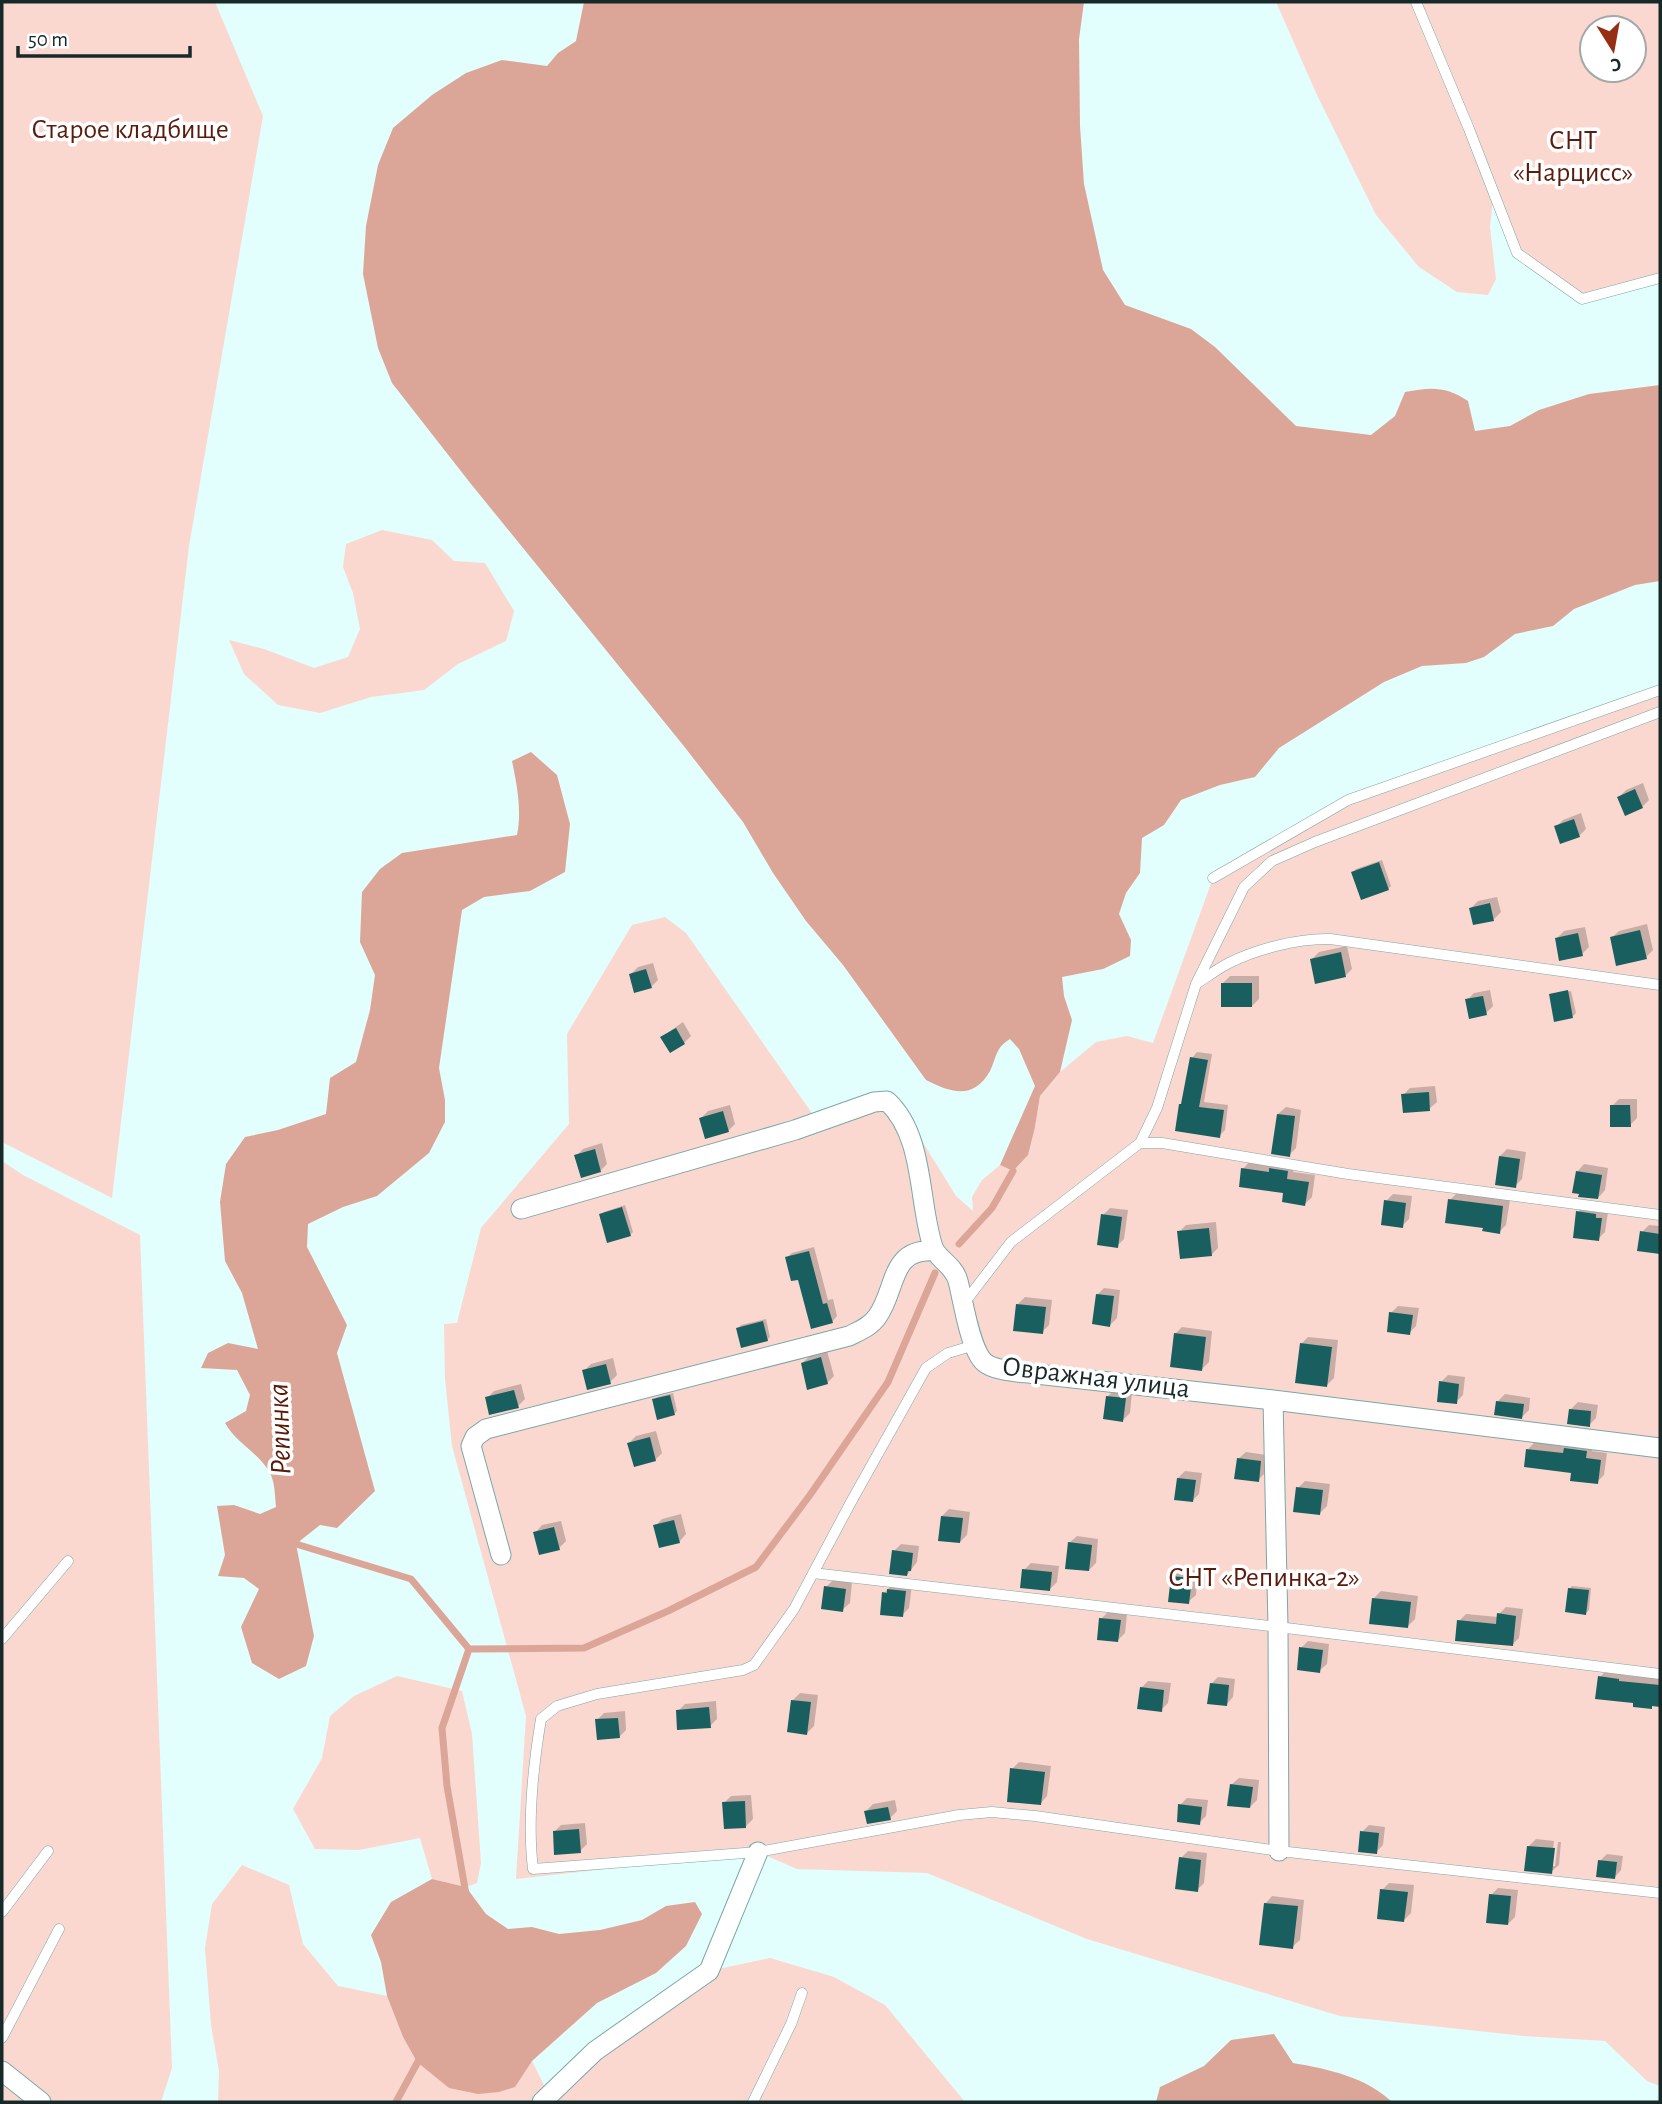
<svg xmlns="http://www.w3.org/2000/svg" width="1662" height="2104" font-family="'Alegreya Sans',sans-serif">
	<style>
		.green { fill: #fad8d0; fill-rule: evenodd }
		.water { fill: #dba698 }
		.shadow { fill: #0003 }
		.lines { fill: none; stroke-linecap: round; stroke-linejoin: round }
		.stream { stroke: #dba698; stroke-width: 7 }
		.building { fill: #1a5f5f }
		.service-casing { stroke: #7ba7a6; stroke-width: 11 }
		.minor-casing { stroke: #7ba7a6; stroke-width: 21 }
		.service { stroke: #fff; stroke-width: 10 }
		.minor { stroke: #fff; stroke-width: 19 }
		.labels { text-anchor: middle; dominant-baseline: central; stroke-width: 7; stroke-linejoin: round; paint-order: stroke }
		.park-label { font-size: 28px; fill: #5b1c0d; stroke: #fff }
		.street-label { font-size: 28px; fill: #172928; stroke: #fff }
		.water-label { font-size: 30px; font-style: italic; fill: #591a0a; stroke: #fff }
	</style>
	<rect width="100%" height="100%" fill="#e2fefd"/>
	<path class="green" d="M2,2h213l48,114 -74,430 -77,652 -110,-56z
		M1276,2h384v276l-78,21 -65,-46 -24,-55 -3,29 6,52 -8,16 -31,-3 -38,-25 -43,-52 -59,-120zM1592,28h42v42h-42z
		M382,530l50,10 22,21 31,2 29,48 -8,30 -48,23 -34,26 -53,7 -51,16 -42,-8 -34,-31 -15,-34 35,9 50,19 34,-11 12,-28 -7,-36 -10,-26 3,-23z
		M1660,690v1396l-13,-5 -42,-40 -81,-5 -184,-20 -253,-77 -160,-66 -130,-4 -39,-17 -242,27 10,-163 -74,-270 -7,-67 -1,-55 13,-1 24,-95 88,-104 -2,-90 65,-109 33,-8 21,16 130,186 77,-25 63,102 17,15 -1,-14 10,-17 18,-15 13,6 22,-44 5,-31 20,-24 36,-30 31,-6 26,7 60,-165 135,-78z
		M2,1161l21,14 117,60 32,833 -11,34h-159z
		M397,1676l65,15 10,43 9,129 -4,20 -11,4 -34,-8 -12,-41 -61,12 -44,-1 -22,-40 29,-51 8,-42 24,-20z
		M242,1865l47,20 14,59 35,42 49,10 16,41 14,25 97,25 18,-26 16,32 161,-122 61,-13 64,19 51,28 80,97h-747l1,-31 -8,-46 -6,-77 7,-44z"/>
	<path class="water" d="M584,2h500l-5,37 1,87 4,58 19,86 22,35 66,24 24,18 81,79 75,9 24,-19 10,-24c26,-5 41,-6 63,9l7,30 35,-5 29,-16 50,-16 71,-9v196l-25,4 -61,24 -21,17 -38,8 -31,23 -18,6 -44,3 -38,16 -105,66 -24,29 -35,8 -39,15 -17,25 -22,13 -2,35 -14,20 -7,21 12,26 -1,16 -27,13 -41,8 2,19 8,24 -12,52 -20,24 -5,31 -7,28 -15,16 -13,-6 35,-79 -16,-37 -9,-10c-15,9 -13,18 -20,32 -17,30 -40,21 -64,9l-83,-115 -37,-44 -33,-48 -30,-51 -60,-77 -212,-261 -79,-101 -14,-35 -15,-74 3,-48 12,-61 15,-37 39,-33 34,-22 36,-13 45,6 11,-13 18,-12z
		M531,752l26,23 13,49 -5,48 -35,19 -46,6 -22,13 -23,158 6,32v22l-16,31 -52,43 -34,11 -35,17 -1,23 40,78 -10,28 38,138 -38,37 -17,-3 -24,19 18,92 -8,30 -27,13 -27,-16 -11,-36 18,-38 -15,-11 -26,-2 7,-21 -8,-49 17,-1 26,9 16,-7c-1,-10 -1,-25 -6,-34 -11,-20 -34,-30 -45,-50l21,-12 4,-16 -13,-25 -36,-2 7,-15 20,-10 30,6 -16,-56 -17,-32 -5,-59 6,-38 19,-27 33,-7 48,-16 4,-36 26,-16 14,-52 5,-35 -15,-33 2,-50 18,-23 22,-16 115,-18c5,-24 0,-50 -5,-74z
		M432,1879l34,8 20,27 22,15 24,-2 27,7 41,-4 42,-10 24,-14 29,-4 7,12 -16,32 -30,27 -59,30 -65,58 -17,26 -16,5 -21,2 -29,-6 -32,-26 -14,-25 -16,-41 -6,-34 -10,-27 20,-33z
		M1274,2034l19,29c35,6 73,14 99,39h-236l4,-15 44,-21 27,-26z"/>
	<path class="shadow" d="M1643,783l6,17 -7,7 -23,-10 7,-7z
		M1581,813l5,16 -7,7 -23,-9 7,-7z
		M1382,860l9,26 -3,3 -35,-17 3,-3z
		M1497,897l4,15 -7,7 -20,4 -3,-15 7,-7z
		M1647,924l6,26 -7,7 -35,-19 8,-7z
		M1585,927l4,20 -7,7 -25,-16 7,-7z
		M1347,946l5,23 -7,7 -33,-17 7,-7z
		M653,963l5,17 -7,7 -20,-13 7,-7z
		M1230,976h29v23l-7,7 -29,-23z
		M1490,990l3,16 -7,7 -19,-13 7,-7z
		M1571,991l5,22 -3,3 -23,-22z
		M683,1022l8,14 -7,7 -21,-5 7,-7z
		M1197,1052l15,2 -8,48 24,3 -3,25 -6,6 -36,-33 9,-45z
		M1435,1086l2,16 -8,7 -26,-14 7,-7z
		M1619,1099h18v19l-7,7 -18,-19z
		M730,1105l5,19 -7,7 -27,-13 7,-7z
		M1286,1107l15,3 -5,38 -7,7 -11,-41z
		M602,1143l5,21 -7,7 -24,-15 7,-7z
		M1507,1149l19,3 -4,27 -7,7 -15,-30z
		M1250,1161l44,4 -1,7 22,3 -3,22 -7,7 -62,-35z
		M1584,1164l24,4 -3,22 -7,8 -21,-26z
		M1457,1193l53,7 -4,25 -7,7 -14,-6 -35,-26z
		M1393,1194l19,2 -3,23 -7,7 -16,-25z
		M625,1205l8,27 -3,3 -29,-20 3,-3z
		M1585,1205l23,7 -3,20 -7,7 -20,-27z
		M1110,1208l18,2 -4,29 -7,7 -14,-31z
		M1216,1222l2,26 -7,7 -32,-23 7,-7z
		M1649,1225l11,1v26l-21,-3 3,-17z
		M814,1247l14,53 5,-1 4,17 -5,6 -46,-64 6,-5z
		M1104,1288l16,2 -3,28 -7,7 -13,-30z
		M1025,1297l27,3 -3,25 -7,7 -24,-28z
		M1398,1306l21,2 -3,18 -7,7 -18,-20z
		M766,1319l4,18 -3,3 -29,-12 3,-3z
		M1182,1327l30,4 -3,31 -7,7 -27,-35z
		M1308,1337l30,3 -4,38 -7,7 -26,-41z
		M827,1351l7,25 -7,7 -25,-20 8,-7z
		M613,1358l4,17 -7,7 -26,-11 7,-7z
		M1448,1375l17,2 -2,18 -7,7 -15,-20z
		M521,1384l4,15 -7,7 -31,-8 7,-7z
		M1114,1390l18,2 -2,21 -7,7 -16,-23z
		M673,1393l4,18 -3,3 -20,-14 3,-3z
		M1505,1394l25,4 -1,12 -7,7 -24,-16z
		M1578,1402l20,3 -2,13 -7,7 -19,-15z
		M656,1431l6,22 -7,7 -26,-17 7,-7z
		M1535,1442l33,5 5,-5 20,3 -1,6 15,2 -3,22 -7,7 -25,-10 -44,-23z
		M1246,1452l21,3 -2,18 -7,7 -20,-21z
		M1185,1471l17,2 -3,21 -7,7 -14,-23z
		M1305,1481l25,3 -3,22 -7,7 -22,-25z
		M949,1509l21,3 -3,23 -7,7 -18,-26z
		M681,1514l5,20 -7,8 -24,-16 7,-7z
		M561,1521l5,20 -7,7 -24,-15 7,-8z
		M1077,1536l21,3 -2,24 -7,7 -20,-27z
		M901,1544l18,2 -2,16 -10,13 -13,-24z
		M1031,1563l28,3 -2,16 -7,7 -26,-19z
		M1180,1569l18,2 -2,24 -8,7 -16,-26z
		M833,1580l19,2 -2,21 -8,7 -16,-23z
		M912,1585l-3,23 -7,7 -18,-22 7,-7z
		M1572,1586l19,2 -2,22 -3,3 -17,-24z
		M1381,1591l37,5 -3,23 -7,7 -34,-28z
		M1506,1607l17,2 -4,29 -7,7 -53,-24 7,-7 32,3 1,-3z
		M1108,1612l19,2 -2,19 -7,7 -17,-21z
		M1308,1641l21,3 -2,20 -8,7 -18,-23z
		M1606,1671l18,2v2l36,4v26h-6l-3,2 -16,-5 -35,-25z
		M1218,1677l17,2 -2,18 -7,8 -15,-21z
		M1148,1681l23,2 -3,20 -7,7 -20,-22z
		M800,1693l18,2 -4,31 -7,7 -14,-33z
		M716,1701l1,18 -7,7 -32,-15 7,-7z
		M625,1711l1,19 -7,7 -22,-17 7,-7z
		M1019,1762l32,4 -4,30 -7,8 -28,-35z
		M1239,1778l20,2 -2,20 -7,7 -19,-22z
		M751,1795l2,24 -7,7 -22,-23 7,-7z
		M1187,1798l21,2 -2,16 -7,7 -19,-18z
		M895,1800l2,11 -7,7 -24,-7 7,-7z
		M585,1823l2,21 -7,7 -26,-19 7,-7z
		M1369,1825l16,2 -2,18 -7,7 -14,-20z
		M1536,1839l18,2 -3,25h4l3,-24h3l-2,23 -8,7 -22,-26z
		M1188,1851l19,2 -3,30 -7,7 -16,-32z
		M1607,1854l16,2 -2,14 -7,8 -14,-17z
		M1389,1883l25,2 -3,28 -7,7 -22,-30z
		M1498,1888l20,2 -3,27 -7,7 -17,-29z
		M1272,1896l32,4 -4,40 -8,7 -27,-43z"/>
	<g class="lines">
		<path class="stream" d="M959,1244l33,-36 21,-37
			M297,1536l-1,8 115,35 58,70 -27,79 5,58 19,108
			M469,1649l115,-1 84,-37 88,-44 54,-72 78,-113 47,-109
			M396,2102l25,-46"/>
	</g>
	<path class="building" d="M1635,789l8,19 -18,8 -8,-19z
		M1574,819l6,18 -20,7 -6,-18z
		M1379,862l10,28 -28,10 -10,-28z
		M1490,903l4,18 -21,4 -4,-17z
		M1640,930l7,29 -31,7 -6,-29z
		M1578,933l5,23 -24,5 -4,-23z
		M1341,952l5,25 -31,7 -5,-25z
		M646,969l6,19 -18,5 -5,-19z
		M1221,983h31v24h-31z
		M1568,990l5,28 -19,4 -5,-28z
		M1483,996l4,19 -18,4 -4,-20z
		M676,1028l9,16 -15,9 -10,-16z
		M1190,1057l18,3 -9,47 25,3 -4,28 -45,-7 4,-27h2z
		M1429,1092l1,19 -27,2 -2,-19z
		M1610,1105h20l1,22h-21z
		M723,1111l6,21 -24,7 -6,-21z
		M1277,1114l18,2 -5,41 -19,-3z
		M595,1149l6,23 -20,6 -7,-23z
		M1499,1156l21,3 -4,29 -21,-3z
		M1241,1168l28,4v-4l19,3 -1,8 22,3 -4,24 -23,-4 1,-9 -44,-6z
		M1576,1171l26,4 -4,24 -20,-2 1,-3 -7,-1z
		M1448,1199l55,7 -3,28 -18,-3 1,-3 -38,-5z
		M1384,1200l22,3 -3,25 -22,-3z
		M622,1207l9,29 -24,7 -8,-29z
		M1576,1211l20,3v4h6l-3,23 -26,-3z
		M1101,1214l21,3 -4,31 -21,-3z
		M1209,1228l3,28 -32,3 -3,-28z
		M1640,1231l20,3v20l-23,-3z
		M809,1251l14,53 4,-1 6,20 -22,6 -13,-49 -7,1 -6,-24z
		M1096,1294l18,2 -4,31 -18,-3z
		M1016,1304l30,3 -3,27 -30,-3z
		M1389,1312l24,3 -3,20 -23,-3z
		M763,1321l5,20 -27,7 -5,-20z
		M1174,1333l32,4 -4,34 -32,-4z
		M1300,1343l32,4 -5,40 -32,-4z
		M821,1357l7,27 -21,6 -6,-27z
		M606,1364l5,20 -24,6 -5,-20z
		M1439,1381l20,3 -2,20 -20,-2z
		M514,1390l5,18 -30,7 -4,-18z
		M670,1395l5,20 -18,5 -5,-21z
		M1106,1396l20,2 -3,24 -20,-3z
		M1496,1401l28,3 -2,15 -28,-4z
		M1569,1409l22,2 -1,16 -23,-3z
		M650,1437l6,24 -22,6 -7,-24z
		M1564,1448l23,3 -1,7 15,2 -3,24 -28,-3 1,-8 -47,-6 2,-18 37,4z
		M1237,1458l24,3 -2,21 -25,-3z
		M1177,1478l19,2 -3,22 -19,-2z
		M1296,1487l27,3 -3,25 -27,-3z
		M941,1516l22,2 -3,25 -22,-2z
		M674,1520l6,23 -21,5 -6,-23z
		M554,1527l6,23 -21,5 -6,-23z
		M1068,1542l24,3 -3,26 -24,-2z
		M892,1550l21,3 -2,18h-3l-1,5 -18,-2z
		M1022,1569l30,3 -2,19 -30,-3z
		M1171,1576l21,2 -3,26 -21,-2z
		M824,1586l22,3 -3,23 -22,-3z
		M1568,1588l21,2 -3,25 -21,-3z
		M887,1589l19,2 -3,26 -23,-2 2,-23 5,1z
		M1372,1598l39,4 -3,26 -39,-4z
		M1497,1613l19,3 -3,30 -58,-5 2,-21 39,4z
		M1099,1618l22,2 -3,22 -21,-2z
		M1299,1647l24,3 -3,23 -23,-3z
		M1598,1676l21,3v2l41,4v22l-8,-1v3l-19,-2v-4l-38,-4z
		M1210,1683l19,2 -2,21 -20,-2z
		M1140,1687l24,3 -2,22 -25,-3z
		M791,1700l20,2 -4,33 -20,-3z
		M709,1707l2,21 -34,2 -1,-20z
		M618,1718l2,20 -23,2 -2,-21z
		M1010,1768l35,4 -4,33 -34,-3z
		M1230,1784l23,3 -3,21 -23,-2z
		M745,1801l1,27 -22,1 -2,-27z
		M1178,1804l24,3 -2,18 -23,-3z
		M888,1807l3,13 -24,4 -3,-13z
		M579,1829l2,24 -27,2 -1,-24z
		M1360,1831l19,2 -2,21 -19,-2z
		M1527,1846l28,2 -3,26 -28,-3z
		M1179,1857l22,3 -3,32 -23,-3z
		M1598,1860l19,2 -2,17 -19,-2z
		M1380,1889l28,3 -4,30 -27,-3z
		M1489,1894l22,2 -3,29 -22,-2z
		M1264,1903l34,3 -5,43 -34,-4z"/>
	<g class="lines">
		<g class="service-casing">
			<path id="service" d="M1416,2l53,127 48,124 65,46 78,-21
				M1213,878l135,-78 312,-110
				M1196,984c11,-7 21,-15 33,-21 28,-14 70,-25 101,-24l330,46
				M1140,1143h22l186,31 312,41
				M965,1302l46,-60 129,-99 17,-35 39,-124 48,-97 28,-26 43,-19 345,-130
				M975,1345l-27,8 -22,15 -75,134 -57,107 -40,56 -11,5 -146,24 -40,12 -16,13c-8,48 -14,101 -8,150l225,-17 201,-37 33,-3 43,4 244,35 381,42
				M813,1573l465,54 382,47
				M2,1639l66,-78
				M2,1912l46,-61
				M2,2038l57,-109
				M753,2102l38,-78 11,-31"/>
		</g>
		<g class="minor-casing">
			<path id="minor" d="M521,1209l274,-79 79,-28 13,-1c38,35 31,101 46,146 4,12 21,18 25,34 5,19 12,68 26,81 11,10 39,10 52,12l237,26 387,48
				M1273,1400l5,227 1,224
				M501,1555l-30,-109 4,-9 11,-8 363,-93c10,-5 21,-9 28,-19 20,-27 12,-69 57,-66
				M2,2071l39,31
				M542,2102l53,-51 114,-80 49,-119"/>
		</g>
		<use href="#service" class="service"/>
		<use href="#minor" class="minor"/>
	</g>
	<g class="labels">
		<g class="park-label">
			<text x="130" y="130">Старое кладбище</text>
			<text x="1573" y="141">СНТ<tspan x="1573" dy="32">«Нарцисс»</tspan></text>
			<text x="1264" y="1578">СНТ «Репинка-2»</text>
		</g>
		<g class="street-label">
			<text transform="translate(1096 1378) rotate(7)">Овражная улица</text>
		</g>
		<g class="water-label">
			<text transform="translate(280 1429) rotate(-92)">Репинка</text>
		</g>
	</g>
	<rect width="1662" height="2104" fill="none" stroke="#172928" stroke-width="7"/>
	<g transform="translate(1613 49) rotate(169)"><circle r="33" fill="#ffffff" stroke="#a2a9a9" stroke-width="2"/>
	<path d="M0-5L12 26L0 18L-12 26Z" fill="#962e14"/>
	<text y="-10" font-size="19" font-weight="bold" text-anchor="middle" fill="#172928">С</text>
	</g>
	<path d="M18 46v10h172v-10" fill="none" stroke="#172928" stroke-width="3.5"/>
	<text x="28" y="46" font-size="21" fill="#172928" stroke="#ffffff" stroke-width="5" paint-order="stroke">50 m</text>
</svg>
